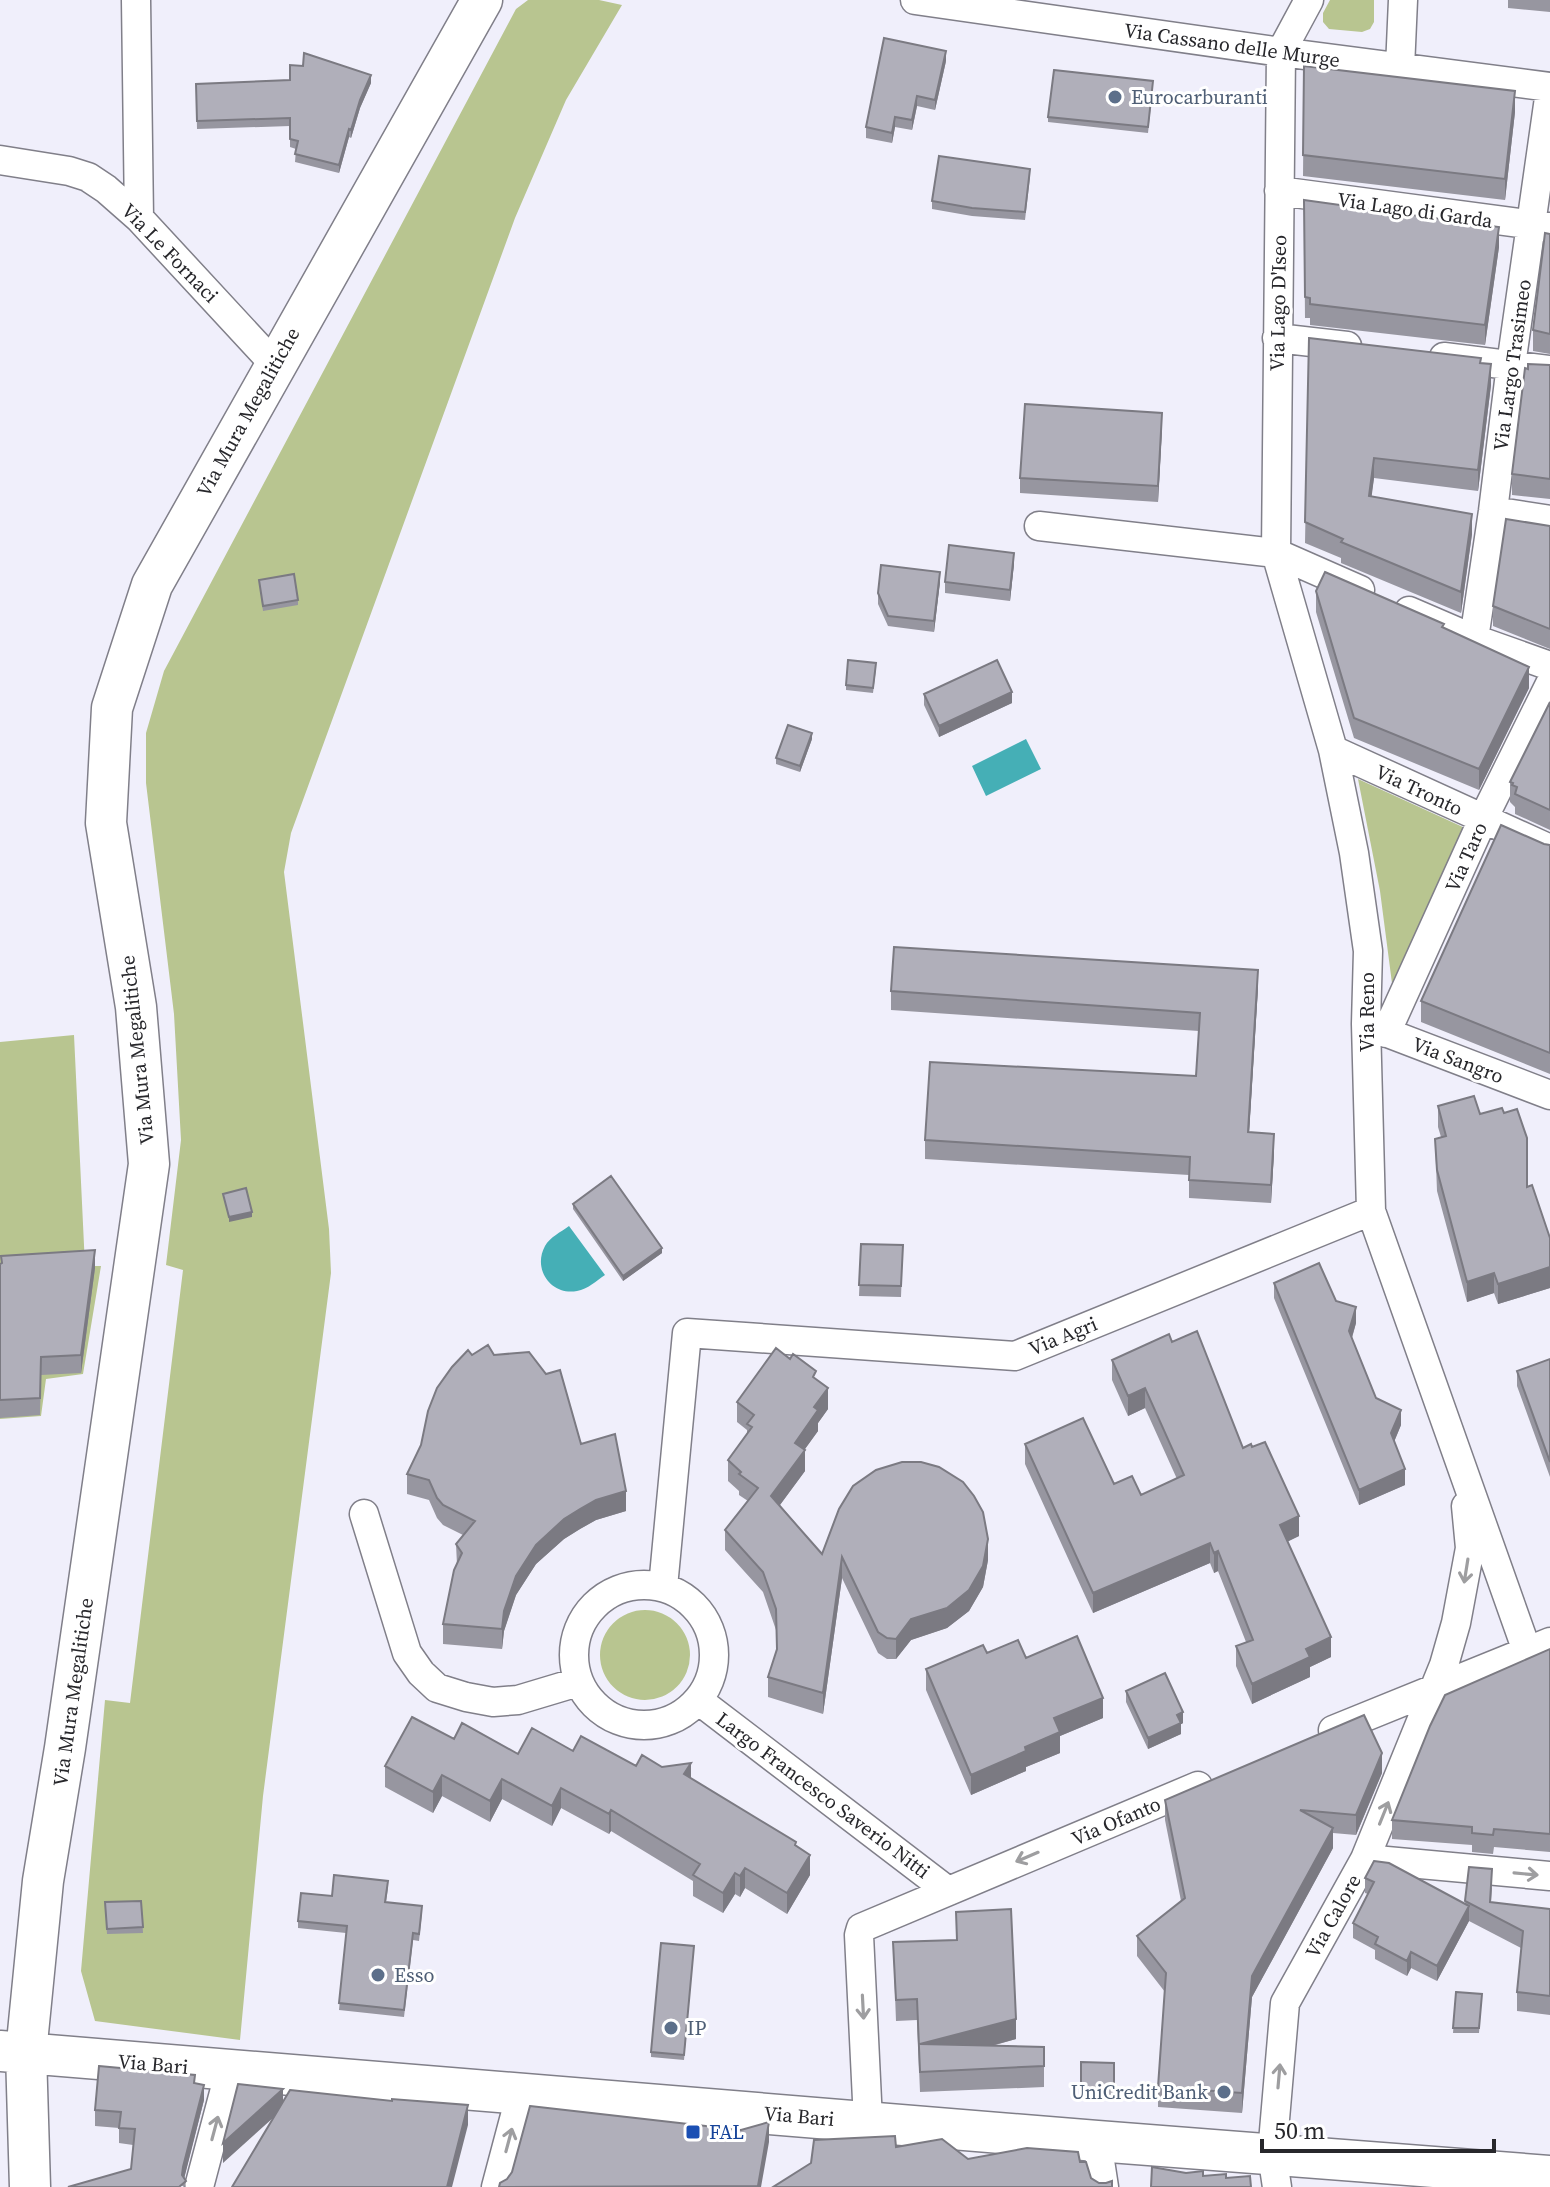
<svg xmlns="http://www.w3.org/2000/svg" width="1550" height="2187" font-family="'Source Serif 4',serif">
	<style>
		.green { fill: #b8c590 }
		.water { fill: #45afb6 }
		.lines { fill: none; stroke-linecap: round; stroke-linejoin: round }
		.street-casing { stroke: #807f89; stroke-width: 31 }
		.secondary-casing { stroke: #807f89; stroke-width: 43 }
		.street { stroke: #fff; stroke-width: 28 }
		.secondary { stroke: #fff; stroke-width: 40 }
		.wall { fill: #9796a0 }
		.shaded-wall { fill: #7b7a82 }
		.building { fill: #b0afba; stroke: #7b7a82; stroke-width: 2 }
		.oneway { stroke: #9e9ea0 }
		.service-dot { fill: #5c6f8a; stroke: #fff; stroke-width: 3 }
		.transit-dot { fill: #1a4fb4; stroke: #fff; stroke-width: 3 }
		.labels { text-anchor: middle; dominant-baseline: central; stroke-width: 6; stroke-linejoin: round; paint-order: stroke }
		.street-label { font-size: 20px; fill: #27272b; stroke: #fff }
		.service-label { font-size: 20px; fill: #4e5e75; stroke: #fff; text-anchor: start }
		.transit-label { font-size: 20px; fill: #164399; stroke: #fff; text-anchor: start }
	</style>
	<rect width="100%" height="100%" fill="#f0effb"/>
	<path class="green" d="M528,0h71l23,5 -56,95 -51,118 -224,615 -7,39 45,357 2,44 -68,523 -23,244 -145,-19 -14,-50 24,-271 25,3 53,-433 -17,-5 15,-125 -7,-126 -28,-231v-50l18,-62 352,-662z
		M1330,0h44v22l-4,7 -8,3 -33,-3 -6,-7v-9z
		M1358,779l107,49 -72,163 -13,-100z
		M74,1035l11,231h16l-18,108 -37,5 -5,37 -41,3v-377z
		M600 1655a45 45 0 1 1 90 0a45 45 0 1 1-90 0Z"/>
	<path class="water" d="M1026,739l15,30 -55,27 -14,-30z
		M569,1226l36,49c-9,6 -17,14 -28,16 -25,5 -45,-21 -32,-45 5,-9 16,-14 24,-20z"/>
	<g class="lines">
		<g class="street-casing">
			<path id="street" d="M136,0l3,218
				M915,0l366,52 269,35
				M1309,0l-28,52 -5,501 57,197 21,103 14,98 -2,73 5,187 156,440
				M1400,68l3,-68
				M0,160l69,11 19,6 18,12 33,29 136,147
				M1279,191l270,36
				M1277,338l70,8
				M1444,357l106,13
				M1493,511l57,9
				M1039,526l237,27 84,37
				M1409,611l65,28 76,27
				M1474,639l19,-128 18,-146 39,-274
				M1333,750l217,99
				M1372,1027l178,68
				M1386,1033l97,-214 67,-135
				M364,1514l43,139 14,20 16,15 29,9 27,5 25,-2 60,-18
				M574 1655a70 70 0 1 1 140 0a70 70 0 1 1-140 0Z
				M663,1587l24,-254 328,23 356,-145
				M698,1700l250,191
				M1333,1730l217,-88
				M1365,1859l185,17
				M868,2121l-9,-186 2,-7 337,-142
				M1097,2141l7,46
				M199,2187l31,-117
				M496,2187l25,-94
				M1277,2187l-5,-33 13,-151 80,-144 79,-194 12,-42 14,-75 -4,-42"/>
		</g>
		<g class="secondary-casing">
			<path id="secondary" d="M0,2051l1097,90 453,35
				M30,2187l-4,-134 17,-172 22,-133 84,-584 -13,-157 -30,-184 6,-115 40,-123 330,-585"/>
		</g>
		<use href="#street" class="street"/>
		<use href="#secondary" class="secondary"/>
	</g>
	<path class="wall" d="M1508,0h42v12l-42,-4z
		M946,61l-11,49 -18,-4 -5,24 -17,-3 -3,16 -26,-5v-11z
		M1304,66l211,46 -10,88 -202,-24z
		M371,83l-11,25 -9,30 -2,-1 -10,36 -44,-11 1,-13 -6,-2v-21l-93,3 -1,-45z
		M1153,86l-5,47 -100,-11v-5z
		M1030,177l-5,43 -53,-4 -40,-7v-8z
		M1304,200l195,47 -14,98 -175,-20v-7h-5z
		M1550,234v120l-17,-3v-21z
		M1309,338l172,25 10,22 -13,106 -104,-13 -3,19 101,37 -11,79 -120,-50v-5l-36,-15z
		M1550,365v134l-38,-4v-21z
		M1162,428l-4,74 -138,-9v-15z
		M1550,526v123l-57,-23v-20z
		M1014,564l-4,37 -65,-8v-11z
		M259,580l39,20v5l-35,6z
		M940,582l-6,50 -46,-6 -10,-22v-11z
		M1316,591l128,37 85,60 -50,102 -125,-52 -38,-126z
		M876,669l-3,24 -27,-3v-5z
		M924,694l88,9 -73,34 -15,-32z
		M1550,702v128l-35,-16v-7l-5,-5v-20z
		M812,739l-12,33 -24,-8v-6z
		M1544,844l6,1v229l-129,-52v-21z
		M1258,988l-9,144 25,21 -3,50 -82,-5v-23l-264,-16v-19l271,-64 3,-45 -308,-21v-19z
		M1438,1106l42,8 47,73 23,51v50l-52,16 -4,-11 -27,9 -30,-111 -2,-52 6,-2 -3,-10z
		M573,1204l89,49 -39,28 -50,-72z
		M861,1244l42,1 -2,52 -42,-1z
		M0,1264l95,4 -14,105 -40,2 -1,40 -40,3z
		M1274,1283l62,18 20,22 -4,15 24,60 25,27 -7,17 11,43 -46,20 -85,-207z
		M1172,1342l127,194 -12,6 44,115 -21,10v10l-58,27 -16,-38v-20l10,-4 -28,-71 -4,2 -4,-10 -117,50 -68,-149v-20l116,51 36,-16 -32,-71 -17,8 -16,-36v-20z
		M472,1355l109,89 45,67 -30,9 -16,9 -16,10 -28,25 -20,31 -12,36 -2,18 -59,-5v-20l14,-59 -1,-21 7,-9 -20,-10 -6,-7 -8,-18 -22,-6v-20z
		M1550,1359v118l-33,-91v-15z
		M816,1379l12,30 -10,14v8l-14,19 1,21 -25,34 42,49 166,6 -5,27 -14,24 -22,17 -36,12 -15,19h-9l-9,-6 -36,-75 -19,136 -55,-17v-20l9,-26 -1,-21 -13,-38 -38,-42v-20l23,-29 -9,-6v-4l-11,-10v-21l19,-26v-4l-10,-8v-20z
		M1550,1649v203l-56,-5 -1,7 -21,-2v-7l-80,-6v-19z
		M987,1653l39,5 77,60 -43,18v17l-34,14v4l-55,24 -45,-105v-21z
		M1126,1691l57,32 -2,1v10l-33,15 -22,-47z
		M454,1739l64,15 55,-3 63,15 26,1 29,11 105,68 14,29 -23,39 -42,-26 -5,9 -5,-3 -12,19 -30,-17v-15l-82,-50 -2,3 -48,-26 -9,18 -50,-27 -12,23 -48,-26 -9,17 -48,-26v-21z
		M1382,1773l-26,62 -23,-2v15l-81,149 -10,116 -84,-6v-20l7,-95 -28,-36v-20l44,-35 -16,-81v-20z
		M1469,1867l23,21 -1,14 59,7v106l-33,-4v-19l4,-44 -52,-27 -32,60 -26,-13 -4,8 -32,-17v-9l-22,-12v-15l15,-29 -3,-1v-15l100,26z
		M388,1888l-2,14 36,11 -3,28 -6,-1 -9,77 -65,-7 7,-77 -48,-5v-7l34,-25z
		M141,1901l2,32 -36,1 -2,-32z
		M956,1912l60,127 -24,7 52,1v40l-124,5 -3,-72 -21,1 -3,-79 63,-2z
		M694,1946l-10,114 -33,-3v-5z
		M1456,1992l26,2 -3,39h-26z
		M1081,2062l33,1v37l-33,-1z
		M195,2084l9,16 -20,78 2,9 -55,-18 2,-24 -14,-2v-15l-24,-2v-16z"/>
	<path class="shaded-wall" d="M946,51v10l-11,49v-10z
		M371,75v8l-11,25 -9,30v-8l9,-30z
		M1515,91v21l-10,88v-21z
		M917,96v10l-5,24v-10z
		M895,117v10l-3,16v-10z
		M349,129v8l-10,36v-8z
		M1499,227v20l-14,98v-20z
		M1491,364v21l-13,106v-21z
		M1162,413v15l-4,74v-16z
		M1374,458v20l-5,39v-21z
		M1472,514v20l-11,79v-21z
		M1014,553v11l-4,37v-11z
		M940,572v10l-6,50v-11z
		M1529,667v21l-50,102v-21z
		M1012,692v11l-73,34v-11z
		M812,733v6l-12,33v-6z
		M1258,970v18l-10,163v-19z
		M1274,1134v19l-3,50v-18z
		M252,1212v5l-23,5v-5z
		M662,1248v5l-39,28v-5z
		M95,1250v18l-14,105v-18z
		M1550,1267v21l-52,16v-20z
		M1494,1273v20l-27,9v-20z
		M1356,1307v16l-7,24v-16z
		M828,1388v21l-10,14v8l-23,32v-20l19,-36z
		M1145,1388v20l-17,8v-20z
		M1401,1410v15l-10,24v-16z
		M805,1450v21l-34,46v-21z
		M1405,1469v16l-46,20v-15z
		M626,1491v20l-30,9 -16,9 -16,10 -28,25 -20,31 -12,36 -2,18v-20l2,-18 12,-35 20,-31 28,-26 16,-10 16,-9z
		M1299,1516v20l-19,9v-20z
		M988,1539v21l-5,27 -14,24 -22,17 -36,12 -15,19v-20l15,-20z
		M1210,1543v20l-117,50v-20z
		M1218,1551v20l-4,2v-20z
		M842,1557v21l-19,136v-21z
		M1331,1637v20l-21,10v10l-58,27v-20l54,-35z
		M1103,1698v20l-43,18v17l-34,14v4l-55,24v-20l83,-57z
		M1183,1712v11l-2,1v10l-33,15v-11l29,-23z
		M1382,1753v20l-26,62v-20z
		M691,1763v21l-7,-10z
		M442,1775v21l-9,17v-21z
		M502,1779v20l-12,23v-21z
		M561,1788v20l-9,18v-20z
		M611,1810v21l-2,3v-20z
		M1333,1828v20l-81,149 -10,116v-20l10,-117z
		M810,1855v20l-23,39v-21z
		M745,1868v20l-5,9v-21z
		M735,1873v21l-12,19v-20z
		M1469,1906v15l-32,60v-15z
		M1411,1952v16l-4,8v-15z
		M1016,2019v20l-96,26v-21z
		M204,2085v15l-21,83v-16z
		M283,2089v20l-60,54v-20z
		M468,2105v20l-16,62h-5z
		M769,2122v20l-8,45h-5z"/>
	<path class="building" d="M884,38l62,13 -11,49 -18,-4 -5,24 -17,-3 -3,16 -26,-6z
		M304,53l67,22 -11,25 -9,30 -2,-1 -10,36 -44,-11 3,-13 -8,-2v-21l-93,3 -1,-37 94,-4v-15l13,1z
		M1304,66l211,25 -10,88 -202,-24z
		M1054,70l99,11 -5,46 -100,-10z
		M939,156l91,13 -5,43 -53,-4 -40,-7z
		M1304,200l195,27 -14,98 -175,-21v-6l-5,-1z
		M1545,233l5,1v100l-17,-4z
		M1309,338l172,20 -1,5 11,1 -13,106 -104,-12 -5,38 103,18 -11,78 -120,-50 2,-3 -38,-17z
		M1528,364l22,1v114l-38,-5 13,-106 3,1z
		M1025,404l137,9 -4,73 -138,-8z
		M1506,519l44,7v103l-57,-23z
		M949,545l65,8 -4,37 -65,-8z
		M881,565l59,7 -6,49 -46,-5 -10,-23z
		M1325,572l119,52 -2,3 87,40 -50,102 -125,-51 -38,-127z
		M294,574l4,26 -35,6 -4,-26z
		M848,660l28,3 -3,25 -27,-3z
		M997,660l15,32 -73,34 -15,-32z
		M1550,702v108l-35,-16 2,-7 -5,-2 1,-2 -3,-1z
		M788,725l24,8 -12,33 -24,-8z
		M1501,825l43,19 6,1v208l-129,-52z
		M894,947l364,23 -10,162 26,2 -3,51 -82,-5 1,-23 -265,-17 5,-78 266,14 4,-63 -309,-22z
		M1474,1096l6,18 22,-6 2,5 13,-4 10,29v49l5,-2 18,53v29l-52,17 -4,-11 -27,9 -30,-112 -2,-31 11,-3 -8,-30z
		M611,1176l51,72 -39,28 -50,-72z
		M246,1188l6,24 -23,5 -6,-23z
		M861,1244l42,1 -2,41 -42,-1z
		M95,1250l-14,105 -40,2 -1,41 -40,2v-136l2,-1 -1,-7z
		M1319,1263l17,38 20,6 -7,24 27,67 25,12 -10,23 14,36 -46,21 -85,-207z
		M1197,1331l46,117 8,-4 1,3 13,-5 34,74 -19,9 51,112 -25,12 4,8 -58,27 -16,-38 17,-6 -35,-89 -4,2 -4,-10 -117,50 -68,-149 58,-26 31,66 18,-8 9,19 43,-20 -39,-87 -17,8 -16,-36 57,-26 3,8z
		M488,1345l6,10 35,-3 17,22 14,-4 21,74 34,-10 11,57 -30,9 -16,9 -16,10 -28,26 -20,31 -12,35 -2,18 -59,-5 11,-54 8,-17 -6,-9 19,-23 -32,-16 -6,-7 -8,-18 -22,-6 14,-29 7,-34 9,-23 15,-21 16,-17 4,5z
		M776,1348l14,11 3,-5 23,17 -3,6 15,11 -14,19 4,3 -23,33 10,7 -34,46 51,58 17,-45 14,-23 23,-16 26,-8h19l18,5 24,15 11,14 9,16 5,27 -5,27 -14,24 -22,18 -36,11 -15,20 -9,-1 -9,-6 -36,-75 -19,136 -55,-16 9,-28 -1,-40 -13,-37 -38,-42 33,-42 -19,-14 2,-2 -13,-12 24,-33 -5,-3 7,-9 -17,-13z
		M1550,1359v103l-33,-91z
		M1077,1636l26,62 -49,20 6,14 -35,15 1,4 -55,24 -45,-106 57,-24 4,8 31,-13 8,18z
		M1550,1649v185l-56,-5 -1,6 -21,-2v-6l-80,-7 38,-94 15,-31z
		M1165,1673l18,39 -6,3 4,8 -33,15 -22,-47z
		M1364,1715l18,38 -26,62 -56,-5 33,18 -81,148 -10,117 -84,-6 8,-114 -29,-37 48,-38 -20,-98z
		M412,1717l42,22 8,-16 56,31 14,-26 41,23 8,-15 55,30 6,-11 20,12 29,-4 -7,11 112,68 -1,3 15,10 -23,38 -42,-25 -5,8 -5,-3 -12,20 -30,-18 7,-11 -89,-54 -2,4 -48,-26 -9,18 -50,-27 -12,22 -48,-26 -9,17 -48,-26z
		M1374,1861l15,2 80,43 -32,60 -26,-14 -4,9 -32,-17 3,-7 -25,-14 21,-41 -9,-4z
		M1469,1867l23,2 -2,33 60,7v87l-33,-4 6,-61 -58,-30z
		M334,1875l54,6 -3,21 37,4 -3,28 -6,-1 -9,77 -65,-7 8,-77 -49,-5 3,-28 31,3z
		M141,1901l2,26 -36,2 -2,-27z
		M1011,1909l5,110 -96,25 124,3v19l-124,6 -3,-73 -21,1 -3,-58 64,-2 -1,-28z
		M661,1943l33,3 -10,109 -33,-3z
		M1456,1992l26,2 -3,34h-26z
		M1081,2062l33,1v32l-33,-1z
		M99,2066l96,9 -1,8 10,2 -21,82 -1,8 4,6 -7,6h-111l63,-18 4,-40 -16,-1 2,-16 -26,-2z
		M238,2084l45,5 -60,54z
		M290,2090l102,11v-2l76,6 -21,82h-215z
		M530,2106l211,24 28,-8 -11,64 -259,1 1,-4 7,-4 5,-7z
		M895,2136l1,11 46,-8 26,20 59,-11 51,4 2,10h6l5,16 8,5h7l6,-2v6h-339l38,-24 3,-23z
		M1152,2167l34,6 17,-2v5l23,-2v4l24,-2 1,11h-100z"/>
	<defs><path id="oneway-shaft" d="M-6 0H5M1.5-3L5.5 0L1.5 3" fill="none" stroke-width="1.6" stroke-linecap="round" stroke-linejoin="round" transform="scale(2)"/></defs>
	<g class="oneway">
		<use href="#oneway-shaft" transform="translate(1466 1571) rotate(99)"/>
		<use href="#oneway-shaft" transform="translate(1384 1813) rotate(-68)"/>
		<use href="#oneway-shaft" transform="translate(1027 1857) rotate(157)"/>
		<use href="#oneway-shaft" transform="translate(1526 1874) rotate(5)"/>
		<use href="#oneway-shaft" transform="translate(863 2007) rotate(87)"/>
		<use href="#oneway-shaft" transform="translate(1279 2076) rotate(-85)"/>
		<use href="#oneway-shaft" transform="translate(215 2128) rotate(-75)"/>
		<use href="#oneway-shaft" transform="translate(509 2140) rotate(-75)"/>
	</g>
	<g class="service-dot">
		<circle cx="1115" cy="97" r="8"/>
		<circle cx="378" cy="1975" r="8"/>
		<circle cx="671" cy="2028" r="8"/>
		<circle cx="1224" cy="2092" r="8"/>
	</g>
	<rect class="transit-dot" x="685" y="2124" width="16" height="16" rx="4"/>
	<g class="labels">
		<g class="street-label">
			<text transform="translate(1232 45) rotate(8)">Via Cassano delle Murge</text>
			<text transform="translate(1415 210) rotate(8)">Via Lago di Garda</text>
			<text transform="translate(170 253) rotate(46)">Via Le Fornaci</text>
			<text transform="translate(1278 303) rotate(-89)">Via Lago D'Iseo</text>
			<text transform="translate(1512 365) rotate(-82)">Via Largo Trasimeo</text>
			<text transform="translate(248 412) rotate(-61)">Via Mura Megalitiche</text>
			<text transform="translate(1419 790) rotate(25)">Via Tronto</text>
			<text transform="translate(1466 857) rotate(-66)">Via Taro</text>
			<text transform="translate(1367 1012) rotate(-90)">Via Reno</text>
			<text transform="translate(137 1050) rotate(-96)">Via Mura Megalitiche</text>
			<text transform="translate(1458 1060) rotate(21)">Via Sangro</text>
			<text transform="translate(1063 1336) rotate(-22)">Via Agri</text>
			<text transform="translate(73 1692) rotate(-82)">Via Mura Megalitiche</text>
			<text transform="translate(823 1795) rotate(37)">Largo Francesco Saverio Nitti</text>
			<text transform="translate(1116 1821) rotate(-23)">Via Ofanto</text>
			<text transform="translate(1333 1916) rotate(-61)">Via Calore</text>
			<text transform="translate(153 2064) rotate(5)">Via Bari</text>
			<text transform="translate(799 2116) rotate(5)">Via Bari</text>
		</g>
		<g class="service-label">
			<text x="1131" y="97">Eurocarburanti</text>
			<text x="394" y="1975">Esso</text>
			<text x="687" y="2028">IP</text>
			<text x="1208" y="2092" text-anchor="end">UniCredit Bank</text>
		</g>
		<g class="transit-label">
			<text x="709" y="2132">FAL</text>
		</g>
	</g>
	<path d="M1262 2139v12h232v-12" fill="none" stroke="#27272b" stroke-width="4"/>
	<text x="1274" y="2139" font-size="24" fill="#27272b" stroke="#ffffff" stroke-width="6" paint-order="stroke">50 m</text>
</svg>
